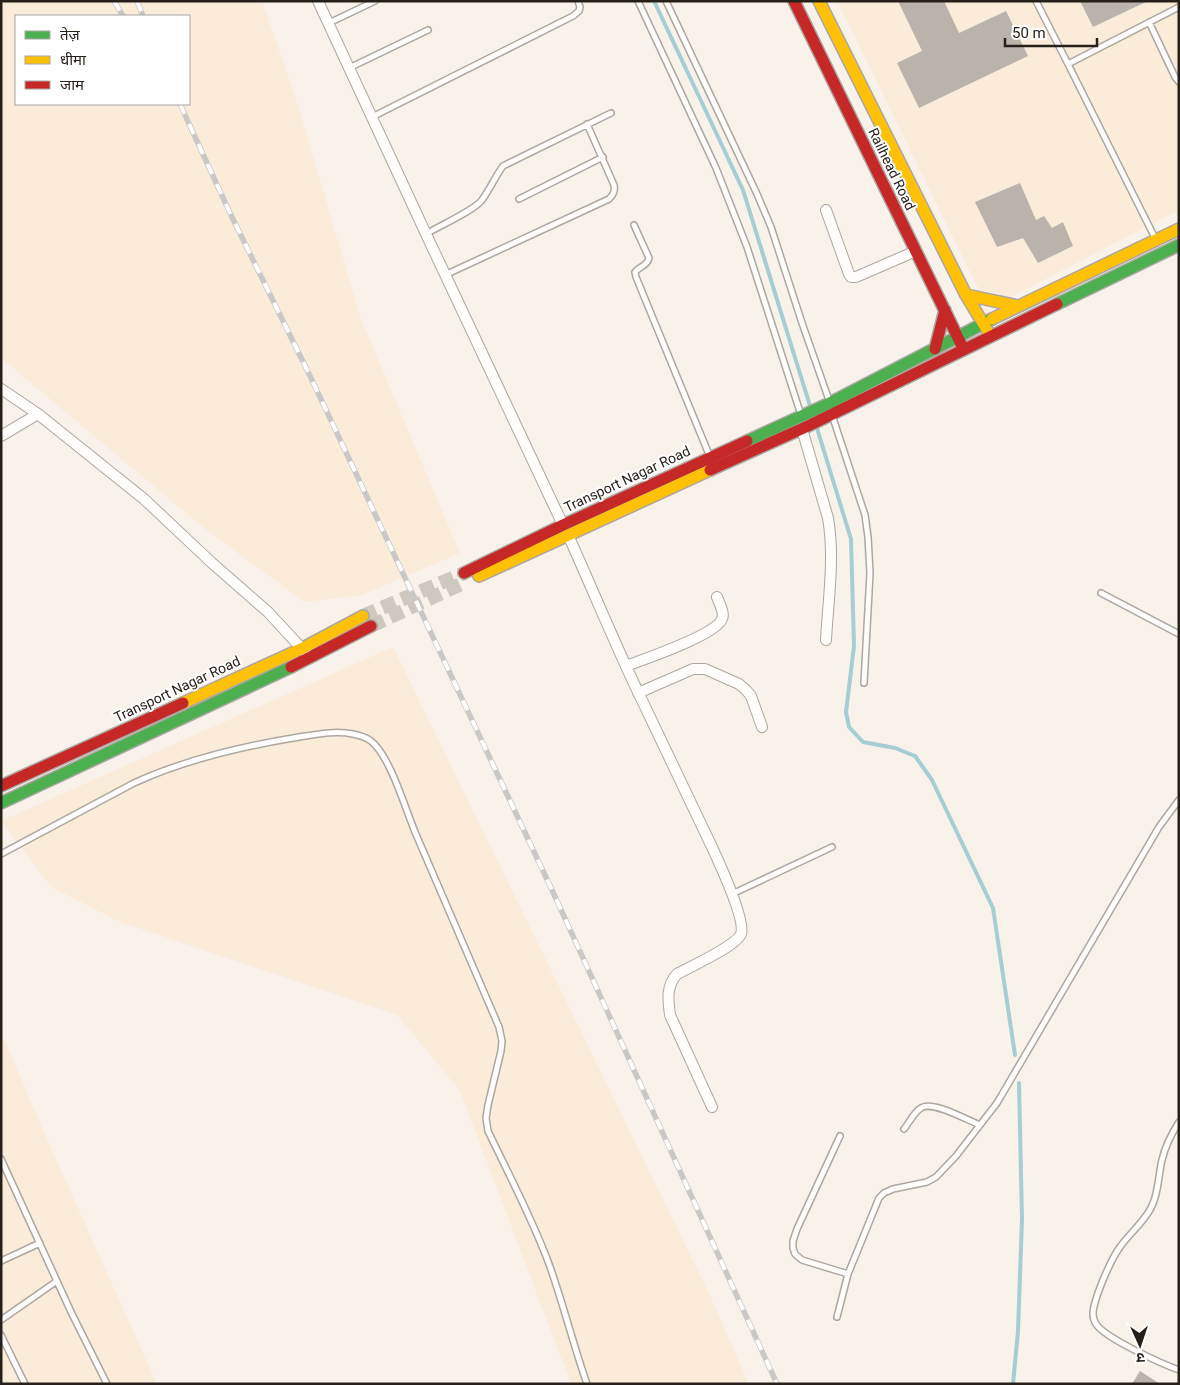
<svg xmlns="http://www.w3.org/2000/svg" width="1180" height="1385" font-family="Roboto,'Noto Sans Devanagari',sans-serif">
	<style>
		.built { fill: #fbecda; fill-rule: evenodd }
		.lines { fill: none; stroke-linecap: round; stroke-linejoin: round }
		.stream { stroke: #a5cdd3; stroke-width: 4 }
		.building { fill: #b9b3ac }
		.secondary-tunnel { stroke: #cec8c1; stroke-width: 14; stroke-dasharray: 14 7; stroke-linecap: butt }
		.lane-casing { stroke: #ada7a1; stroke-width: 8 }
		.street-casing { stroke: #ada7a1; stroke-width: 12 }
		.fast-casing { stroke: #ada7a1; stroke-width: 14 }
		.slow-casing { stroke: #ada7a1; stroke-width: 14 }
		.jam-casing { stroke: #ada7a1; stroke-width: 14 }
		.lane { stroke: #fefdfc; stroke-width: 5 }
		.street { stroke: #fefdfc; stroke-width: 10 }
		.fast { stroke: #4caf50; stroke-width: 11 }
		.slow { stroke: #ffc107; stroke-width: 11 }
		.jam { stroke: #c62828; stroke-width: 11 }
		.rail-casing { stroke: #c9c8c6; stroke-width: 5.5 }
		.rail { stroke: #fff; stroke-width: 4; stroke-dasharray: 11; stroke-linecap: butt }
		.labels { text-anchor: middle; dominant-baseline: central; stroke-width: 4; stroke-linejoin: round; paint-order: stroke }
		.street-label { font-size: 14px; fill: #262019; stroke: #fff }
	</style>
	<rect width="100%" height="100%" fill="#f8f2eb"/>
	<path class="built" d="M1,1h261l35,101 64,217 99,234 -98,42 -57,7 -99,-72 -205,-172zM16,16h173v88h-173z
		M837,1h342v209l-168,87 -32,-7z
		M393,647l314,642 42,95h-178l-111,-293 -63,-76 -277,-93 -69,-35 -50,-66z
		M1,1032l42,98 114,254h-156z"/>
	<g class="lines">
		<path class="stream" d="M654,1l89,189 68,219
			M816,425l35,114 3,107 -8,66 3,15 14,15 32,6 20,8 17,24 61,128 22,147
			M1013,1384l5,-53 4,-112 -3,-136"/>
	</g>
	<path class="building" d="M898,1h46l15,32 47,-22 22,45 -109,52 -22,-45 25,-12z
		M1080,1h68l-55,26z
		M1020,183l16,37 8,-4 8,12 11,-6 10,24 -35,17 -15,-25 -26,9 -22,-45z
		M1140,1371l20,13h-28z"/>
	<g class="lines">
		<path class="secondary-tunnel" d="M363,616l101,-43
			M371,626l90,-42"/>
		<g class="lane-casing">
			<path id="lane" d="M638,1l78,167 31,79 54,168
				M666,1l91,193 14,33 31,96 28,80
				M1036,1l32,63
				M1149,22l26,55 4,5
				M329,23l46,-22
				M349,68l79,-38
				M372,117l201,-101 6,-5 1,-4 -2,-6
				M519,199l84,-42
				M634,225l15,33c-1,7 -10,9 -14,14l1,5 74,180
				M426,234c13,-8 49,-24 56,-34 8,-11 13,-23 21,-34l108,-53
				M1155,238l-87,-174 111,-57
				M445,275l164,-76c5,-5 6,-8 5,-14l-27,-61
				M832,415l33,100 3,22 2,36 -6,110
				M1101,593l78,41
				M1,854l133,-71c50,-23 105,-36 159,-45 20,-3 41,-8 60,-4 5,1 14,4 18,7 19,15 34,67 44,91 28,65 56,130 84,195l3,14 -1,10 -13,54 -2,13 2,13c21,44 44,87 61,133 14,39 24,80 38,120
				M732,894l100,-47
				M1179,1122c-7,11 -14,25 -17,38 -4,16 -3,33 -11,48 -8,15 -21,25 -31,39 -9,12 -26,51 -27,66 0,4 1,8 3,11 9,14 66,40 83,46
				M904,1129c5,-6 10,-17 17,-21 11,-8 46,12 59,17
				M840,1136l-43,93 -4,12v7l2,6 7,6 46,14
				M1,1159l71,155 35,70
				M1,1261l39,-18
				M837,1317l11,-43 31,-76 5,-5 9,-4 34,-7 9,-5 20,-21 41,-53 162,-276 20,-27
				M1,1320l56,-39
				M1,1335l24,49"/>
		</g>
		<g class="street-casing">
			<path id="street" d="M318,1l108,233 137,291
				M826,210l23,64 2,3h5l60,-26
				M1,389l37,25 106,85 68,64 56,49 38,41
				M802,429l26,89c7,40 0,83 -2,122
				M1,436l37,-22
				M568,535c24,53 46,107 71,159 24,51 48,101 72,151 7,15 35,75 30,89 -5,12 -51,33 -64,40 -11,12 -9,26 -7,41l42,92
				M626,666c18,-7 90,-31 96,-47 3,-6 -3,-16 -5,-22
				M638,693l55,-24h12l34,15 7,6 5,6 11,31"/>
		</g>
		<g class="fast-casing">
			<path id="fast" d="M1057,304l122,-59
				M747,441l83,-38 162,-84
				M1,803l290,-136"/>
		</g>
		<g class="slow-casing">
			<path id="slow" d="M819,1l147,294 21,35
				M966,295l52,11
				M992,319l187,-90
				M479,576l231,-106
				M183,703l120,-55 60,-32"/>
		</g>
		<g class="jam-casing">
			<path id="jam" d="M794,1l167,343
				M935,349l10,-39
				M710,470l98,-44 249,-122
				M464,573l99,-48 184,-84
				M291,667l80,-41
				M1,786l182,-83"/>
		</g>
		<use href="#lane" class="lane"/>
		<use href="#street" class="street"/>
		<use href="#fast" class="fast"/>
		<use href="#slow" class="slow"/>
		<use href="#jam" class="jam"/>
		<g class="rail-casing">
			<path id="rail" d="M114,1l9,15
				M137,1l6,15
				M180,104l50,109 81,165 241,512 225,494"/>
		</g>
		<use href="#rail" class="rail"/>
	</g>
	<g class="labels">
		<g class="street-label">
			<text transform="translate(892 169) rotate(64)">Railhead Road</text>
			<text transform="translate(627 479) rotate(-25)">Transport Nagar Road</text>
			<text transform="translate(177 689) rotate(-25)">Transport Nagar Road</text>
		</g>
	</g>
	<rect width="1180" height="1385" fill="none" stroke="#262019" stroke-width="5"/>
	<rect x="15" y="15" width="175" height="90" fill="#ffffff" stroke="#a8a6a3"/>
	<rect x="25" y="31" width="25" height="8" fill="#4caf50" stroke="#a8a6a3"/>
	<text x="60" y="40" font-size="15" fill="#262019">तेज़</text>
	<rect x="25" y="56" width="25" height="8" fill="#ffc107" stroke="#a8a6a3"/>
	<text x="60" y="65" font-size="15" fill="#262019">धीमा</text>
	<rect x="25" y="81" width="25" height="8" fill="#c62828" stroke="#a8a6a3"/>
	<text x="60" y="90" font-size="15" fill="#262019">जाम</text>
	<g transform="translate(1140 1345) rotate(177)" stroke="#ffffff" stroke-width="4" paint-order="stroke">
	<path d="M0-4L9 19L0 12L-9 19Z" fill="#262019"/>
	<text y="-8" font-size="14" font-weight="bold" text-anchor="middle" fill="#262019">उ</text>
	</g>
	<path d="M1005 38v8h92v-8" fill="none" stroke="#262019" stroke-width="2.5"/>
	<text x="1012" y="38" font-size="15" fill="#262019" stroke="#ffffff" stroke-width="4" paint-order="stroke">50 m</text>
</svg>
